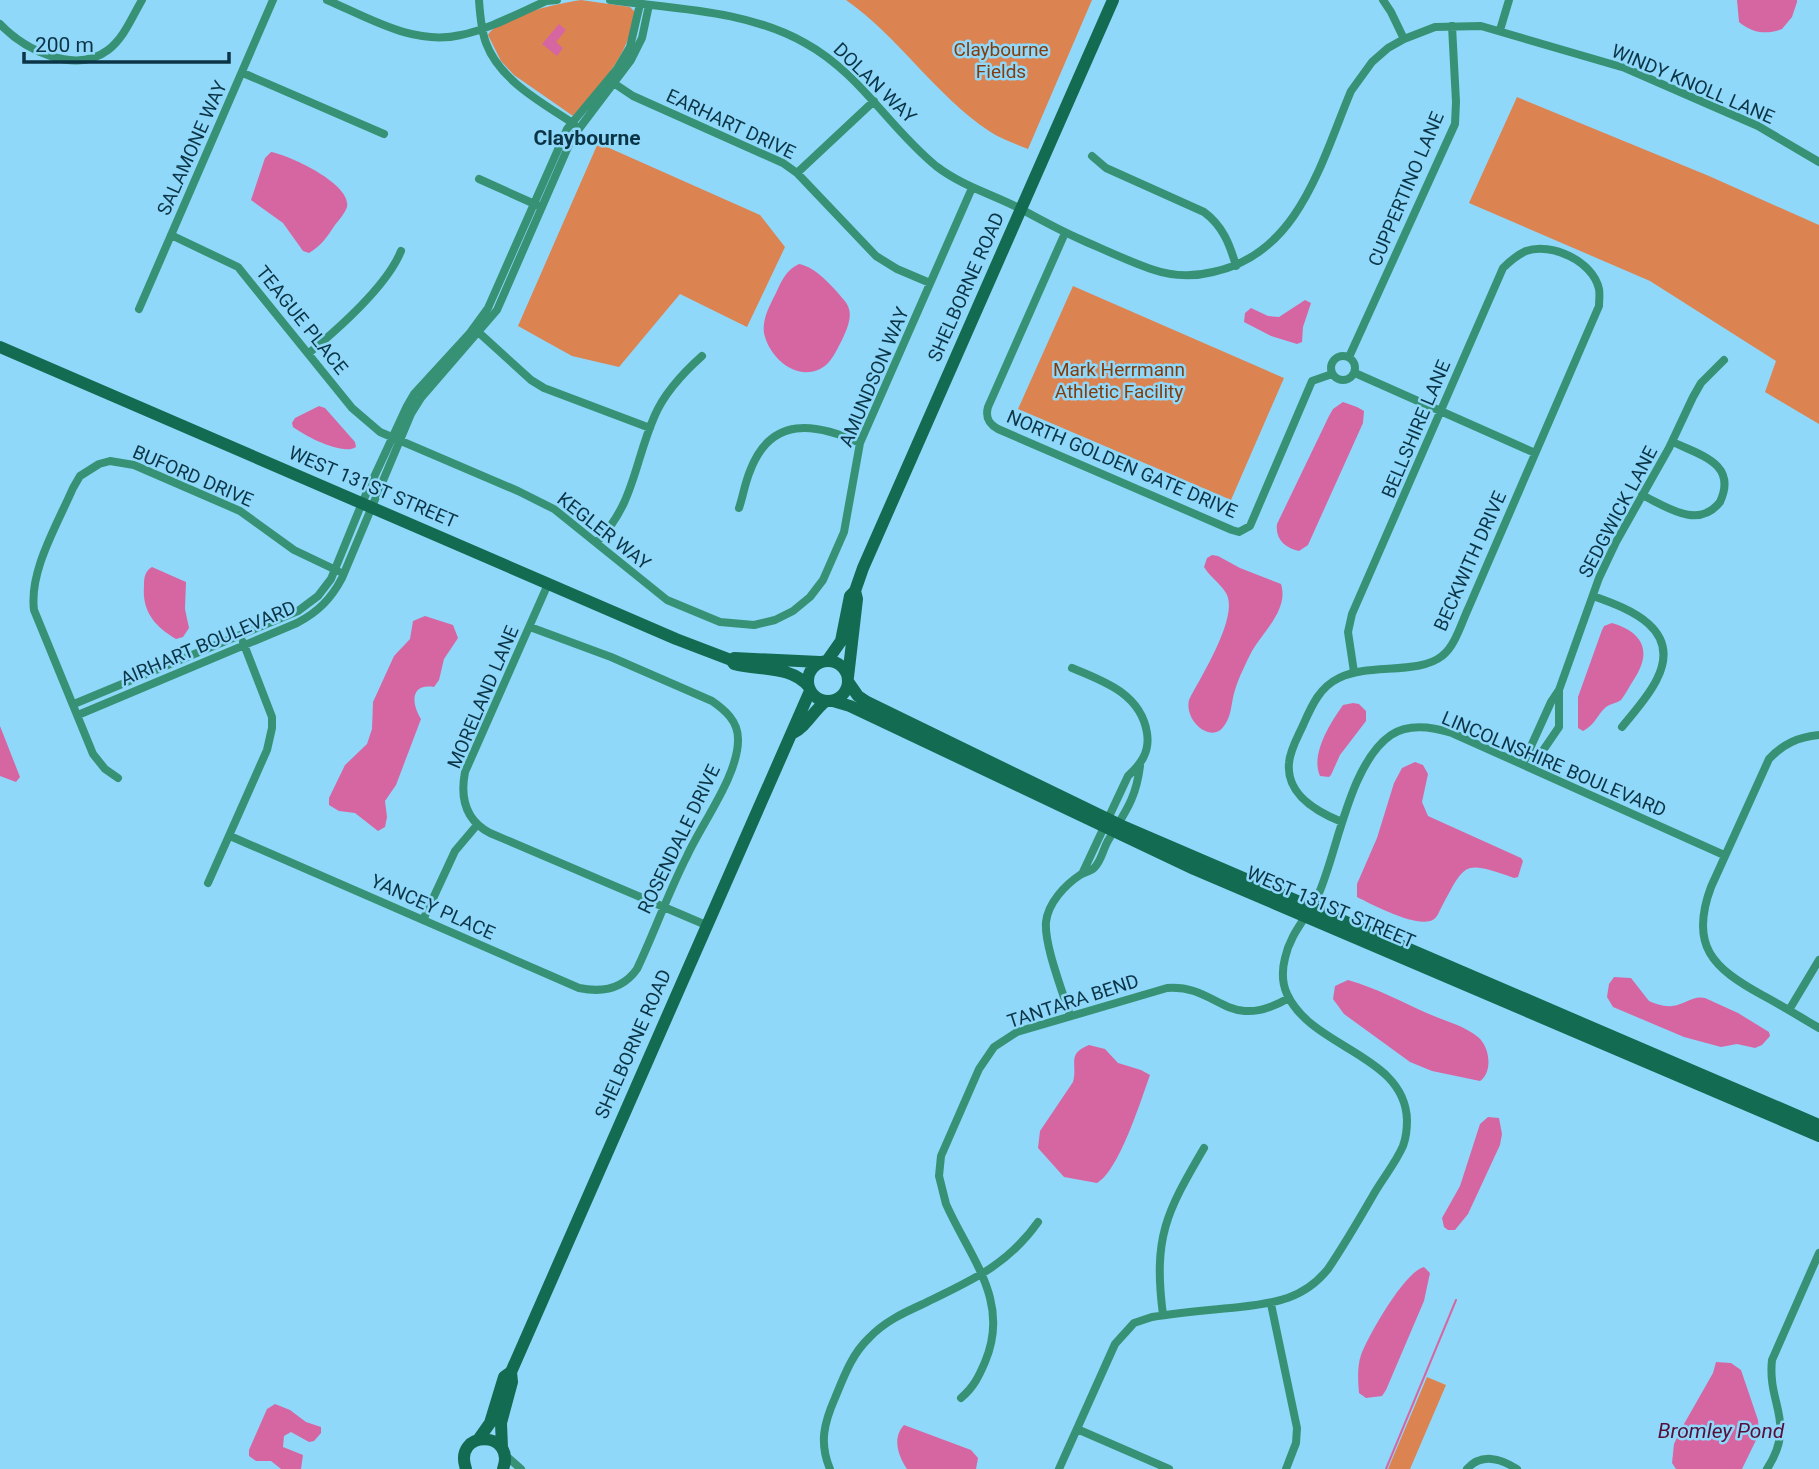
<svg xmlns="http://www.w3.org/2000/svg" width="1819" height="1469" font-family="Roboto,sans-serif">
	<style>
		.green { fill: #dc8352 }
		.water { fill: #d666a2 }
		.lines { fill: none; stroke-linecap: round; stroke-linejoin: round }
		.stream { stroke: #d666a2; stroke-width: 2 }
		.street { stroke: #379275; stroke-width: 8 }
		.secondary { stroke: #136b52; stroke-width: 12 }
		.labels { text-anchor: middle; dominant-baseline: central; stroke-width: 5; stroke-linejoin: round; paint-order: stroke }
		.park-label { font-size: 19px; fill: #833c0c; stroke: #90d8fa }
		.street-label { font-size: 19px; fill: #0b3546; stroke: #90d8fa }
		.neighbourhood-label { font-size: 21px; font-weight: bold; fill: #0b3546; stroke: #90d8fa }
		.water-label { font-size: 21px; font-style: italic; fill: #560f3a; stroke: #90d8fa }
	</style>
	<rect width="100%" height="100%" fill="#90d8fa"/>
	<path class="green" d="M581,0l49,7 5,5c-7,46 -33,70 -62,104l-59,-41 -13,-14 -13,-26c10,-19 72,-32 93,-35z
		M846,0h246l-64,149c-12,-5 -27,-10 -39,-18 -54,-36 -90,-94 -143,-131z
		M1517,97l192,79 110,49v199l-54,-32 11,-31 -126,-80 -181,-78z
		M598,143l162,72 25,32 -38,80 -67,-33 -61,73 -47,-11 -54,-30z
		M1073,286l211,92 -53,122 -213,-91z
		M1427,1377l19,8 -36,84h-22z"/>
	<path class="water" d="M1737,0h60v2l-5,15 -10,12c-16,6 -30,4 -43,-7z
		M559,24l7,6 -10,12 7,6 -6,8 -15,-12z
		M271,152c18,3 81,32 76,55 -2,6 -8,13 -12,18 -8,12 -14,21 -26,28l-6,-2 -20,-28 -32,-23 14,-42z
		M799,264c17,3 34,23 45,36 11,12 4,27 -2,40 -6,11 -11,24 -22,29 -25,12 -51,-12 -56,-36 -2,-14 6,-28 12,-40 6,-13 10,-23 23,-29z
		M1305,300l6,3 -8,24 -1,15 -5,2 -26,-8 -27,-14 1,-9 6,-5 17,8 11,1z
		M1343,402l14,5 7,4 -1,12 -55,122 -9,6c-14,-3 -24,-12 -22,-27l52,-108 4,-7z
		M319,406l6,2 30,34 1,5c-13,9 -51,-11 -63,-20l-1,-4 3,-5z
		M1212,555l6,1 22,12 41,16c8,25 -17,47 -29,67 -6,12 -13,26 -17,39 -4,12 -3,26 -11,36 -12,18 -40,-4 -35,-26 11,-22 51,-84 37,-107 -6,-10 -16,-16 -22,-26l3,-9z
		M152,567l34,15 -1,27 4,19 -6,9 -7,2c-22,-13 -34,-28 -32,-53 0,-9 1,-15 8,-19z
		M425,616l28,9 5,13 -14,21 -5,21 -5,7c-25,-4 -22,18 -13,32l-25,66 -11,16 2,16 -2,10 -7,4 -23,-18 -16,-2 -10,-6v-7l16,-33 22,-21 5,-15 1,-27 21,-46 16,-17 3,-18z
		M1612,623c33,10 40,30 21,58 -4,6 -8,14 -12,19 -4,3 -11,4 -15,7 -9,8 -11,18 -23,24l-5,-3v-31l24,-67 2,-4z
		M1353,703l6,1 7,7v10l-26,34 -9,20 -2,2 -9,-1c-10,-22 11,-54 23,-71z
		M0,726l20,51 -4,5 -16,-6z
		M1415,762l8,3 5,9 -6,28 6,14 93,42 2,3 -5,16 -4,1c-52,-18 -48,-16 -74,32 -2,5 -5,10 -10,11 -17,5 -57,-16 -73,-24v-13l20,-46 17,-55 8,-15z
		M1614,977l17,1 18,23c7,3 15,6 23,5 12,-1 21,-11 33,-8l33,15 31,19 1,4 -8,9 -7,3 -18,-4 -16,3 -37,-10 -71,-30 -6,-10 2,-13z
		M1348,980c28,8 54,22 81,34 16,7 36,12 49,23 12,10 15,35 2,44l-48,-10 -22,-9 -66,-48 -11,-15 2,-13z
		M1089,1045l16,4 13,14 23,7 9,5c-9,25 -31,96 -53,108l-33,-6 -26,-29 2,-17 33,-49c5,-18 -7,-28 16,-37z
		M1488,1117l11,1 3,16 -2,11 -32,69 -13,16h-7l-4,-3 -2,-9 18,-32 20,-62z
		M1424,1267l6,6 -6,28 -38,89 -4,6 -16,2 -7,-5c-1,-12 -2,-26 2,-38 7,-19 44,-84 63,-88z
		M1716,1362l15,1 10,7 17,50 1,14 -17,35h-66l-4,-6 2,-19 6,-13 33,-58z
		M275,1404l15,6 16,12 15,5v6l-7,8 -5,1 -18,-10 -7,4 -1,11 20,8 -2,14h-20l-10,-8h-15l-7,-5v-6l18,-41z
		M904,1425l67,25 7,8 -2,11h-69c-9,-13 -15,-31 -3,-44z"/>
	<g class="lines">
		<path class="stream" d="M1386,1469l70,-169"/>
		<path class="street" d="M327,0c42,18 87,46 134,35 26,-5 60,-23 85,-34l11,-1
			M479,0c1,14 2,30 7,43 14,38 57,60 88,81
			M610,0c65,9 137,10 195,43 55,30 84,85 131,123 26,20 56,28 85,43 20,11 40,22 61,31 23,10 46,21 69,29 20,7 42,8 62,3 86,-18 108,-110 138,-181l21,-29 16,-14 16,-9 31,-12 46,-1 144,42 133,58 61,36
			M1383,0l8,12 13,27
			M0,24c25,26 75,51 108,26 16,-12 24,-33 34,-50
			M1500,30l9,-30
			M243,73l141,61
			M612,82l21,14 150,67 14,10 79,83 21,13 33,14
			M1092,156l14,12 98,44c19,14 26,33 32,54
			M797,173l77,-72
			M479,179l60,27
			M1065,233l-77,174c-3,11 1,17 10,22l234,101 7,2 11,-6 62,-145 20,-7
			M171,235l67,32 114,141 28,24 138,59 36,18 113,91 53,22 34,3 21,-5 18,-9 17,-14 13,-17 21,-48 16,-89 112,-255
			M139,309l134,-309
			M476,330l55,50 13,8 106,40
			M309,353c29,-24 78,-67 92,-102
			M1331 368a12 12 0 1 1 24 0a12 12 0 1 1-24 0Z
			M1349,357l106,-233 1,-22 -4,-76
			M1355,373l180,80
			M1642,495c25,12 56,35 78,7 18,-39 -21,-47 -47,-60
			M739,508c4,-12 6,-25 11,-37 21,-56 66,-48 110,-28
			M597,542c38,-39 37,-80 58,-127 10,-23 28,-42 47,-59
			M548,584l-83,188c-5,26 0,48 25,61l216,92
			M1593,596c37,13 89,33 64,83 -8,17 -23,33 -35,48
			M1072,668c32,13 69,26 75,65 3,19 -6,31 -19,43l-45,96
			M74,704l224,-93 20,-15 13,-17 31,-76 45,-97 7,-12 55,-60 19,-26 79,-179 50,-60 13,-22 10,-43
			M78,715l219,-92c21,-11 34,-24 45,-45l69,-164 10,-16 76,-88 75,-172 59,-78 11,-22 7,-33
			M1819,735c-21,2 -36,9 -50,24l-58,128c-22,59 2,81 51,108 19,10 38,22 57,33
			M1523,764l28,-62 8,-12 40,-112 17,-36 53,-94 24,-51 8,-14 23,-23
			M1531,768l28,-41v-37
			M118,778l-13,-9 -12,-15 -59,-144c-5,-39 23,-85 39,-122l7,-12 19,-12 11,-3 24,4 106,46 54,39 44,21
			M1342,822c-25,-10 -56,-27 -53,-59 1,-14 10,-28 15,-40 8,-18 16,-36 35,-45 28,-15 80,-3 103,-22 13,-10 19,-32 26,-47l131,-303c0,-5 1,-12 0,-17 -6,-28 -48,-47 -73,-38 -9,4 -16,10 -23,17l-151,346 -4,18 6,40
			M230,836l349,152c24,5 44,1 58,-19 18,-38 31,-76 50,-113 15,-33 52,-82 51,-117 0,-18 -13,-29 -26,-38l-101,-44 -81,-30
			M208,883l59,-133 5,-22v-11l-29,-75
			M423,920l32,-69 22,-26
			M1789,1010l30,-50
			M1070,1016c-7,-24 -26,-71 -24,-94 2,-19 19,-37 34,-47 5,-3 10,-3 14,-7 8,-7 9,-20 15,-29 16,-27 27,-40 31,-73
			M1271,1304l26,124 -1,15 -10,26
			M1163,1315c-10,-78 3,-102 41,-167
			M961,1398c13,-11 18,-22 24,-36 26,-61 -15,-104 -39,-158l-7,-28 2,-20 38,-87 15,-22 23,-15 150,-44c52,-4 59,46 122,10
			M1077,1429l92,40
			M505,1455l16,14
			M830,1469c-11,-26 -6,-46 5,-71 9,-22 17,-44 34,-60 15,-16 34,-25 54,-34 47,-23 84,-38 115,-82
			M1059,1469l56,-125 19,-21 18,-6c29,-5 59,-7 88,-10 35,-4 64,-8 88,-38 17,-25 32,-51 47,-77 9,-15 21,-30 28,-46 3,-8 4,-17 4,-26 -2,-66 -95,-71 -120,-126 -5,-11 -5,-24 -2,-36 6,-27 24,-42 34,-65 19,-44 31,-130 72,-158 18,-12 42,-8 61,-2l272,122
			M1467,1469c14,-16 33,-11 50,0
			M1767,1469c30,-47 0,-64 5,-109l47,-107"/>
		<path class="secondary" d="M0,347l676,292 55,21 3,4c26,7 57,1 75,23
			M734,658l86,4
			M808 681a20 20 0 1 1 40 0a20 20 0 1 1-40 0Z
			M827,661l14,-20 9,-45 5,-5 8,-23 250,-568
			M848,677l9,-78 -2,-8
			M849,683l9,13 9,6 253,123 699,300
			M833,701l17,5 344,163 625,267
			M793,733c13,-6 21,-23 33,-32
			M478,1440l12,-17 14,-46 7,-5
			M502,1448l-1,-25 11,-41 -1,-10 299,-681
			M466,1469c-14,-40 51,-39 37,0"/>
	</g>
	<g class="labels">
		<g class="park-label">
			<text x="1001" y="49">Claybourne<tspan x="1001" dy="22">Fields</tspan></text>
			<text x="1119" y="369">Mark Herrmann<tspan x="1119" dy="22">Athletic Facility</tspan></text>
		</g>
		<g class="street-label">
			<text transform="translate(875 83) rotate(44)">DOLAN WAY</text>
			<text transform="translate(1693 84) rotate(23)">WINDY KNOLL LANE</text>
			<text transform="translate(731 124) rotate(25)">EARHART DRIVE</text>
			<text transform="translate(192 148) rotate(-66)">SALAMONE WAY</text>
			<text transform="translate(1406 189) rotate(-67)">CUPPERTINO LANE</text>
			<text transform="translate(966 287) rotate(-66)">SHELBORNE ROAD</text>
			<text transform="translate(302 320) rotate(51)">TEAGUE PLACE</text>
			<text transform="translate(874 377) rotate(-67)">AMUNDSON WAY</text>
			<text transform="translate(1416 429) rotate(-67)">BELLSHIRE LANE</text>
			<text transform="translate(1122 464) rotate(23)">NORTH GOLDEN GATE DRIVE</text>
			<text transform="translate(193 476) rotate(23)">BUFORD DRIVE</text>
			<text transform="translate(373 487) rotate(23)">WEST 131ST STREET</text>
			<text transform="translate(1618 512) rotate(-62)">SEDGWICK LANE</text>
			<text transform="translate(604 531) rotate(38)">KEGLER WAY</text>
			<text transform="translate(1470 561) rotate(-66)">BECKWITH DRIVE</text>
			<text transform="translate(208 643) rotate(-23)">AIRHART BOULEVARD</text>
			<text transform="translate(483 697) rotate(-67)">MORELAND LANE</text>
			<text transform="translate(1554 764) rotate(23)">LINCOLNSHIRE BOULEVARD</text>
			<text transform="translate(679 839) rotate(-64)">ROSENDALE DRIVE</text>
			<text transform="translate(433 907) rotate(24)">YANCEY PLACE</text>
			<text transform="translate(1331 907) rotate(23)">WEST 131ST STREET</text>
			<text transform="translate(1073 1001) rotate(-18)">TANTARA BEND</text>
			<text transform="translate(633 1044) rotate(-66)">SHELBORNE ROAD</text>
		</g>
		<g class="neighbourhood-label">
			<text x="587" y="138">Claybourne</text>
		</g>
		<g class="water-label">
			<text x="1721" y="1431">Bromley Pond</text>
		</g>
	</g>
	<path d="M24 52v10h205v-10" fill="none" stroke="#0b3546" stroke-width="3.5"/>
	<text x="35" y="52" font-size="21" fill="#0b3546" stroke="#90d8fa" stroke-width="5" paint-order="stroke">200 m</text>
</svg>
